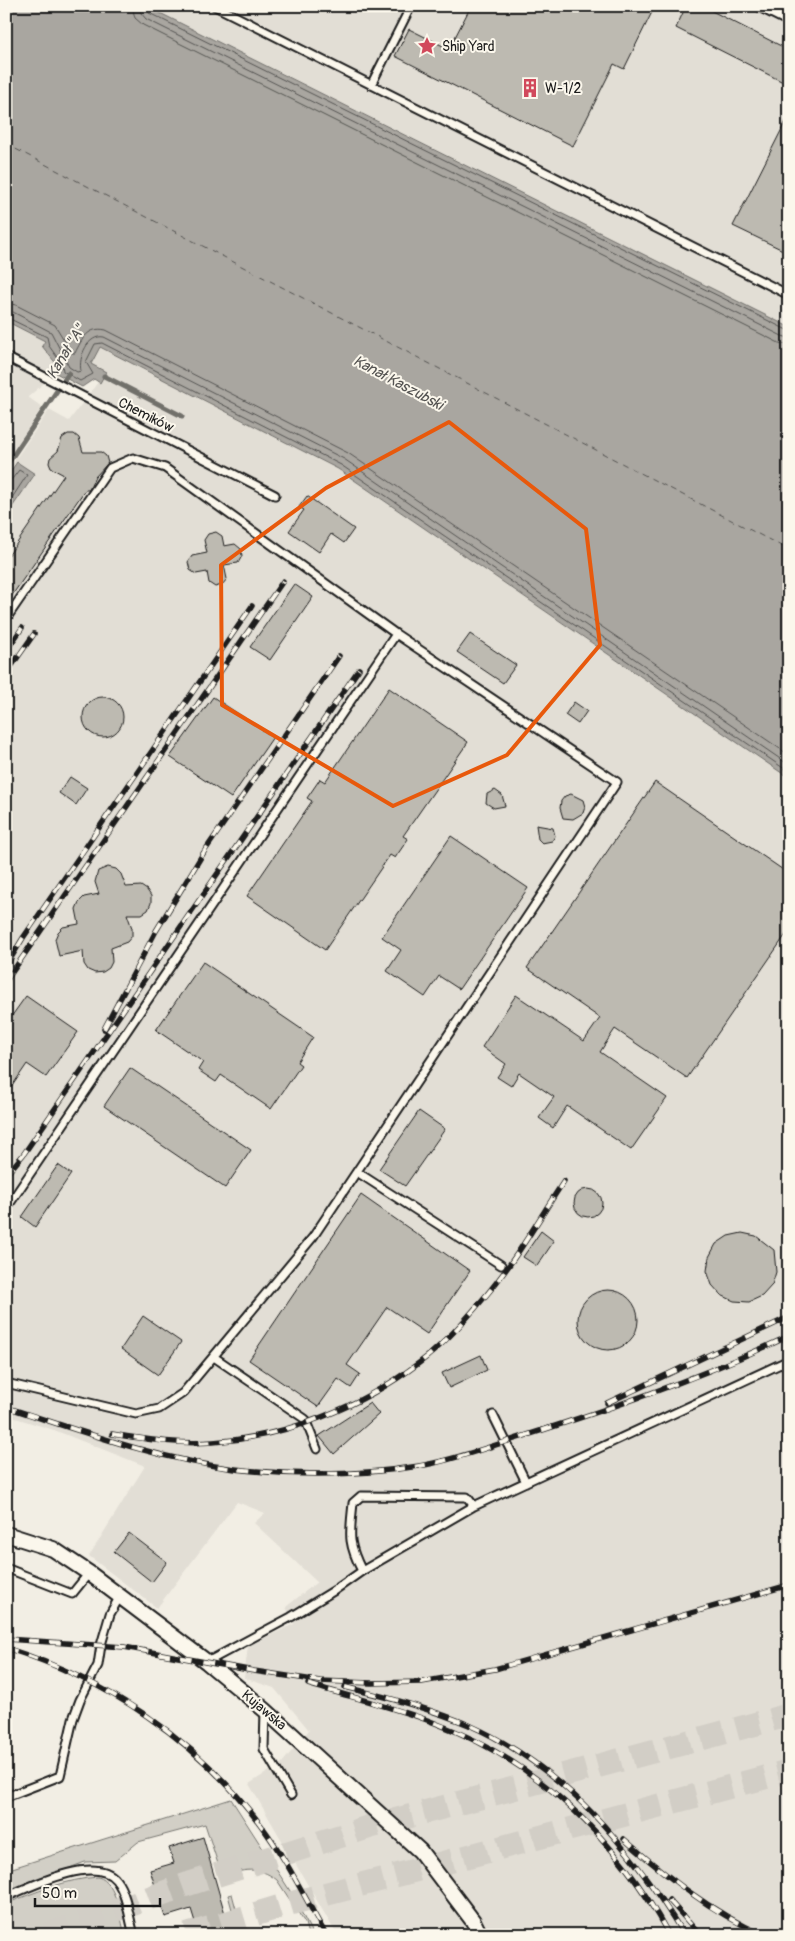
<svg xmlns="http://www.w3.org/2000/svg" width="795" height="1941" font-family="Pangolin,sans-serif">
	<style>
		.built { fill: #e2ded5 }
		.green { fill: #d2cfc6; stroke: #777671 }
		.water { fill: #a9a6a0; stroke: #716f6b }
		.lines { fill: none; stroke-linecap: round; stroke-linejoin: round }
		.shore { stroke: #545351; stroke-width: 1 }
		.stream { stroke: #716f6b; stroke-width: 5 }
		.ferry { stroke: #545351; stroke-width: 1; stroke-dasharray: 6 5; stroke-linecap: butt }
		.building { fill: #bdbab1; stroke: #1c1c1c }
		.trunk-tunnel { stroke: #d2cec6; stroke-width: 24; stroke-dasharray: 24 12; stroke-linecap: butt }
		.service-casing { stroke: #1c1c1c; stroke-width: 11 }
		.minor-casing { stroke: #1c1c1c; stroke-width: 18 }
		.service { stroke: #fbf7ec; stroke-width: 7 }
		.minor { stroke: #fbf7ec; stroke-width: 14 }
		.rail-casing { stroke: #1c1c1c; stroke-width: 5.5 }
		.rail { stroke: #fbf7ec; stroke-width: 4; stroke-dasharray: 11; stroke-linecap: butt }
		.marked { fill: none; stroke: #e8590c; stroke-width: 4; stroke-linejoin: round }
		.labels { text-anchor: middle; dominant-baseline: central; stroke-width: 4; stroke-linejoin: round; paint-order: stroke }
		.poi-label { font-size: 14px; fill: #1c1c1c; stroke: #fbf7ec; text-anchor: start }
		.street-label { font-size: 14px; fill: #1c1c1c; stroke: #fbf7ec }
		.water-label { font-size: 15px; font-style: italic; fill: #545351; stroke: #fbf7ec }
	</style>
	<rect width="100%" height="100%" fill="#f2eee4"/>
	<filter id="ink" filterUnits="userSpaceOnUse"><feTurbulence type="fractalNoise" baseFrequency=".02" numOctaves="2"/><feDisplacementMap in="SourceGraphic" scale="10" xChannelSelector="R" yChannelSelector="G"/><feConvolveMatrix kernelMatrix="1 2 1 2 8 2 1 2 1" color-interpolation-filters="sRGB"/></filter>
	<g filter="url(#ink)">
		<path class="built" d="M146,6h643v321z
			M6,321l39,20 -2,5 15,20 -4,6 -3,-1 -3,2 -5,11 -15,13 14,10 -36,54z
			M99,347l239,122 451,309v1157h-452l-88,-151 33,-21 27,-33 -35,-42 -30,-10 4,-32 46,-22 -8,-17 31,-25 -63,-59 11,-10 -28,-11 -80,106 -68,-52 56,-90 -91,-36 -48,-15v-942l43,-63 20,11 29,-39 2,1 -10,-19z"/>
		<path class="green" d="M231,1799l61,95 21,41h-5l-3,-12 -28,-43c-19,-15 -34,-10 -55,-4l-17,-52 -67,18 -23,19 -30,1 -79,30v-22z
			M98,1877c19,5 22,41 27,58h-119v-31c29,-12 61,-25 92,-27z
			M232,1894l11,41h-4l-11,-40z"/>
		<path class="water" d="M6,6h140l643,321v451l-451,-309 -238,-122 -9,17 15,8 -6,11 -6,-4 -12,8 -28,-15 4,-6 -16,-20 3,-5 -39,-20z
			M17,462l18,12 -29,42v-38z"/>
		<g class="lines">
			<path class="shore" d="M132,6l3,12 8,7 636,318 10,2
				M139,6l2,7 5,6 636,317 7,2
				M146,6l3,7 640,318
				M6,303l10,2 39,20 17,28h3c7,-14 13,-27 31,-23l242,123 441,302
				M6,311l7,1 38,20 18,35 8,5 4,-1c-3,-14 7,-37 23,-34l240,122 445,306
				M6,317l41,20 2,9 13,18 1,7 17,10 13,-7 -7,-12 9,-18 7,-1 239,122 448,307
				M6,480l6,-1 7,-9 8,5 -21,32"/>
			<path class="stream" d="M104,376l78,40
				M6,466l63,-93"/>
			<path class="ferry" d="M6,144l783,406"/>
		</g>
		<path class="building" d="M471,6h184l-31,63 -10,-5 -41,82 -178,-90 14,-27 40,20z
			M686,6h16l87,44v35l-113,-57z
			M789,115v138l-56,-27z
			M68,434h6l5,4 4,14h18l5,4 2,7 -13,14 -6,13h-4l-79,114v-45l58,-84 -13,-7 -2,-5 1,-5 8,-7 4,-13z
			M307,496l47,33 -10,14 -13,-9 -12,18 -30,-21 15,-21 -5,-3z
			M216,532l6,4 2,10 11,-2 6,5 1,7 -4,7 -14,2 3,14 -5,6 -7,2 -6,-4 -2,-11 -11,2 -6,-4 -2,-8 4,-6 15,-3 -3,-13 4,-6z
			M294,584l19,13 -43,63 -20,-13z
			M470,634l46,31 -13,18 -46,-31z
			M389,688l79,54 -65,94 5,3 -13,19 -5,-3 -65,95 -78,-54 65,-95 -5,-3 13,-19 5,3z
			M83 717a20 20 0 1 1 40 0a20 20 0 1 1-40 0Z
			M213,697l60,40 -42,61 -61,-41z
			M574,702l13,9 -9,13 -13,-9z
			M70,777l17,11 -11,17 -17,-12z
			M655,782l134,92v56l-102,148 -72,-49 -15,23 67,46 -36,52 -64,-44 -14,22 -14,-10 15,-21 -35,-24 -8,13 -14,-9 9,-13 -24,-17 34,-52 68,46 16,-23 -73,-50z
			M495,790l7,5 3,11 -11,2 -8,-5 1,-9z
			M571,794l12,6 2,7 -2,6 -10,6 -10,-1 -3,-10 1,-7 4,-5z
			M536,825l17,3 2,8 -3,5 -10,2 -4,-4z
			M451,836l77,52 -69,101 -20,-13 -14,21 -38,-26 14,-21 -19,-13z
			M108,867l8,2 5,5 5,13 15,-1 6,4 4,6v7l-3,7 -6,4h-15l5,14v8l-5,6 -16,6 1,14 -3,6 -6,4 -8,1 -7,-3 -4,-6 -1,-13 -24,5 -4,-17 3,-7 5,-5 16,-3 -3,-15 3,-7 5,-5 15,-3 -4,-12 3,-11z
			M203,962l110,75 -16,25 4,3 -30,44 -50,-34 -5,7 -18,-12 5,-8 -47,-32z
			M26,996l52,36 -32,45 -19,-13 -21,31v-71z
			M130,1068l121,82 -26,38 -121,-82z
			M419,1111l26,18 -40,57 -26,-17z
			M58,1165l13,9 -36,53 -13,-10z
			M574 1203a14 14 0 1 1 28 0a14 14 0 1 1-28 0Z
			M361,1195l109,76 -43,63 -40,-27 -40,58 13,9 -9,14 -13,-9 -20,28 -69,-47z
			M541,1231l13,10 -17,25 -14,-9z
			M742,1233l14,3 18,14 2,22 -4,13 -10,11 -13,6 -15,-1 -13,-6 -9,-10 -5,-14 2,-14 7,-13 12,-8z
			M578 1320a30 30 0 1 1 60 0a30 30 0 1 1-60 0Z
			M143,1316l38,26 -23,33 -37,-26z
			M481,1355l6,15 -38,18 -7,-15z
			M370,1403l9,11 -45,40 -15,-18z
			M129,1533l38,29 -15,20 -38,-30z
			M203,1837l28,98h-32l-8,-26 -26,8 -15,-47 24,-7 -5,-15z"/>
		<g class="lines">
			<path class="trunk-tunnel" d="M47,1935l141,-51 181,-57 420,-112
				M187,1935l105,-32 497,-132"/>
			<g class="service-casing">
				<path id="service" d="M215,6l574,289
					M757,6l32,16
					M371,85l40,-79
					M6,357l269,138
					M6,619l104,-151 23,-10 32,10 231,166
					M357,1172l144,93
					M6,1209l390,-575 221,148 -304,455 -130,156 -24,16 -23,5 -130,-31
					M214,1357l91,62 12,30
					M493,1415l33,67
					M6,1568l66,26 17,-21
					M362,1571c-15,-29 -12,-37 -9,-68l8,-7 106,1 7,9
					M207,1662l84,-45 44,-27 27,-19 112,-65 315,-146
					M265,1710l-1,39 27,46
					M6,1797l54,-21 13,-57 7,-19 18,-35 3,-20 9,-31 10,-18
					M6,1897c25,-11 90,-43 110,-17 11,14 13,38 18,55"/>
			</g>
			<g class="minor-casing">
				<path id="minor" d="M6,1534l47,15 36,24 118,89 58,48 155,141 53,70 7,14"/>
			</g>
			<use href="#service" class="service"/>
			<use href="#minor" class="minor"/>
			<g class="rail-casing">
				<path id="rail" d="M6,651l16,-23
					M6,674l28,-40
					M6,966l17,-28 229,-332
					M6,981l277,-400
					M104,1029l52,-98 48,-79 135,-196
					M6,1175l17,-20 336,-486
					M607,1403l182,-86
					M6,1407c75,24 151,52 229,62 61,7 123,7 184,-3 30,-5 58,-15 86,-24 99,-31 190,-62 284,-106
					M112,1434c33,5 68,11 101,8 73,-5 148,-35 206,-79 23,-17 45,-41 64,-64 31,-36 55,-79 81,-118
					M6,1639l118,8 130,24 66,10 51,2 51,-1 73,-13 294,-84
					M6,1648c102,32 190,91 254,176 26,34 45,74 66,111
					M308,1684c42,13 86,23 127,39 102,38 183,117 234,212
					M345,1687c42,10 84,21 124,38 95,42 162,123 215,210
					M624,1839c43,38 86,72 139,96
					M669,1900l31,35"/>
			</g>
			<use href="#rail" class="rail"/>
		</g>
	</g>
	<path class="marked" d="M449,422l137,107 14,116 -93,110 -114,51 -171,-101 -1,-140 105,-77z"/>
	<defs>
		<g id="sight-bare" transform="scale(1.5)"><path d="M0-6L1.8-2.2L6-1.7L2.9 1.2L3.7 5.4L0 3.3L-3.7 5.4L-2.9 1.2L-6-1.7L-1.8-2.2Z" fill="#d1495b" stroke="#fbf7ec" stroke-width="2.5" paint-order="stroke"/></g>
		<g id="building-bare" transform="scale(1.5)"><path d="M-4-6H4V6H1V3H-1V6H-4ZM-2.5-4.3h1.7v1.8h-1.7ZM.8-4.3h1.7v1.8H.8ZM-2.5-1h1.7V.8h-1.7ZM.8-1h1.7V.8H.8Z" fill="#d1495b" stroke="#fbf7ec" stroke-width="2.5" paint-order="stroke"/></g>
	</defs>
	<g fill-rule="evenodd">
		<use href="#sight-bare" x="427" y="46"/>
		<use href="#building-bare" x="530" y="88"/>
	</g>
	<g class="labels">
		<g class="poi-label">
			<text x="442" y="46">Ship Yard</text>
			<text x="545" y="88">W-1/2</text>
		</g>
		<g class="street-label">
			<text transform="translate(146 415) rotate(27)">Chemików</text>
			<text transform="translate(264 1710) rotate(40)">Kujawska</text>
		</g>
		<g class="water-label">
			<text transform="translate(66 352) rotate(-59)">Kanał "A"</text>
			<text transform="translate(398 383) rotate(28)">Kanał Kaszubski</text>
		</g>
	</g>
	<rect width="795" height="1941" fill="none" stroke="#fbf7ec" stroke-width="25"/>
	<rect x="12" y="12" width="770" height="1916" fill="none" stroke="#1c1c1c" stroke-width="2" filter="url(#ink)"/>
	<path d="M35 1898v8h125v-8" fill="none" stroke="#1c1c1c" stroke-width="2.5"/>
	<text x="42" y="1898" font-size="15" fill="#1c1c1c" stroke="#fbf7ec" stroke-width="4" paint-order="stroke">50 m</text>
</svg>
